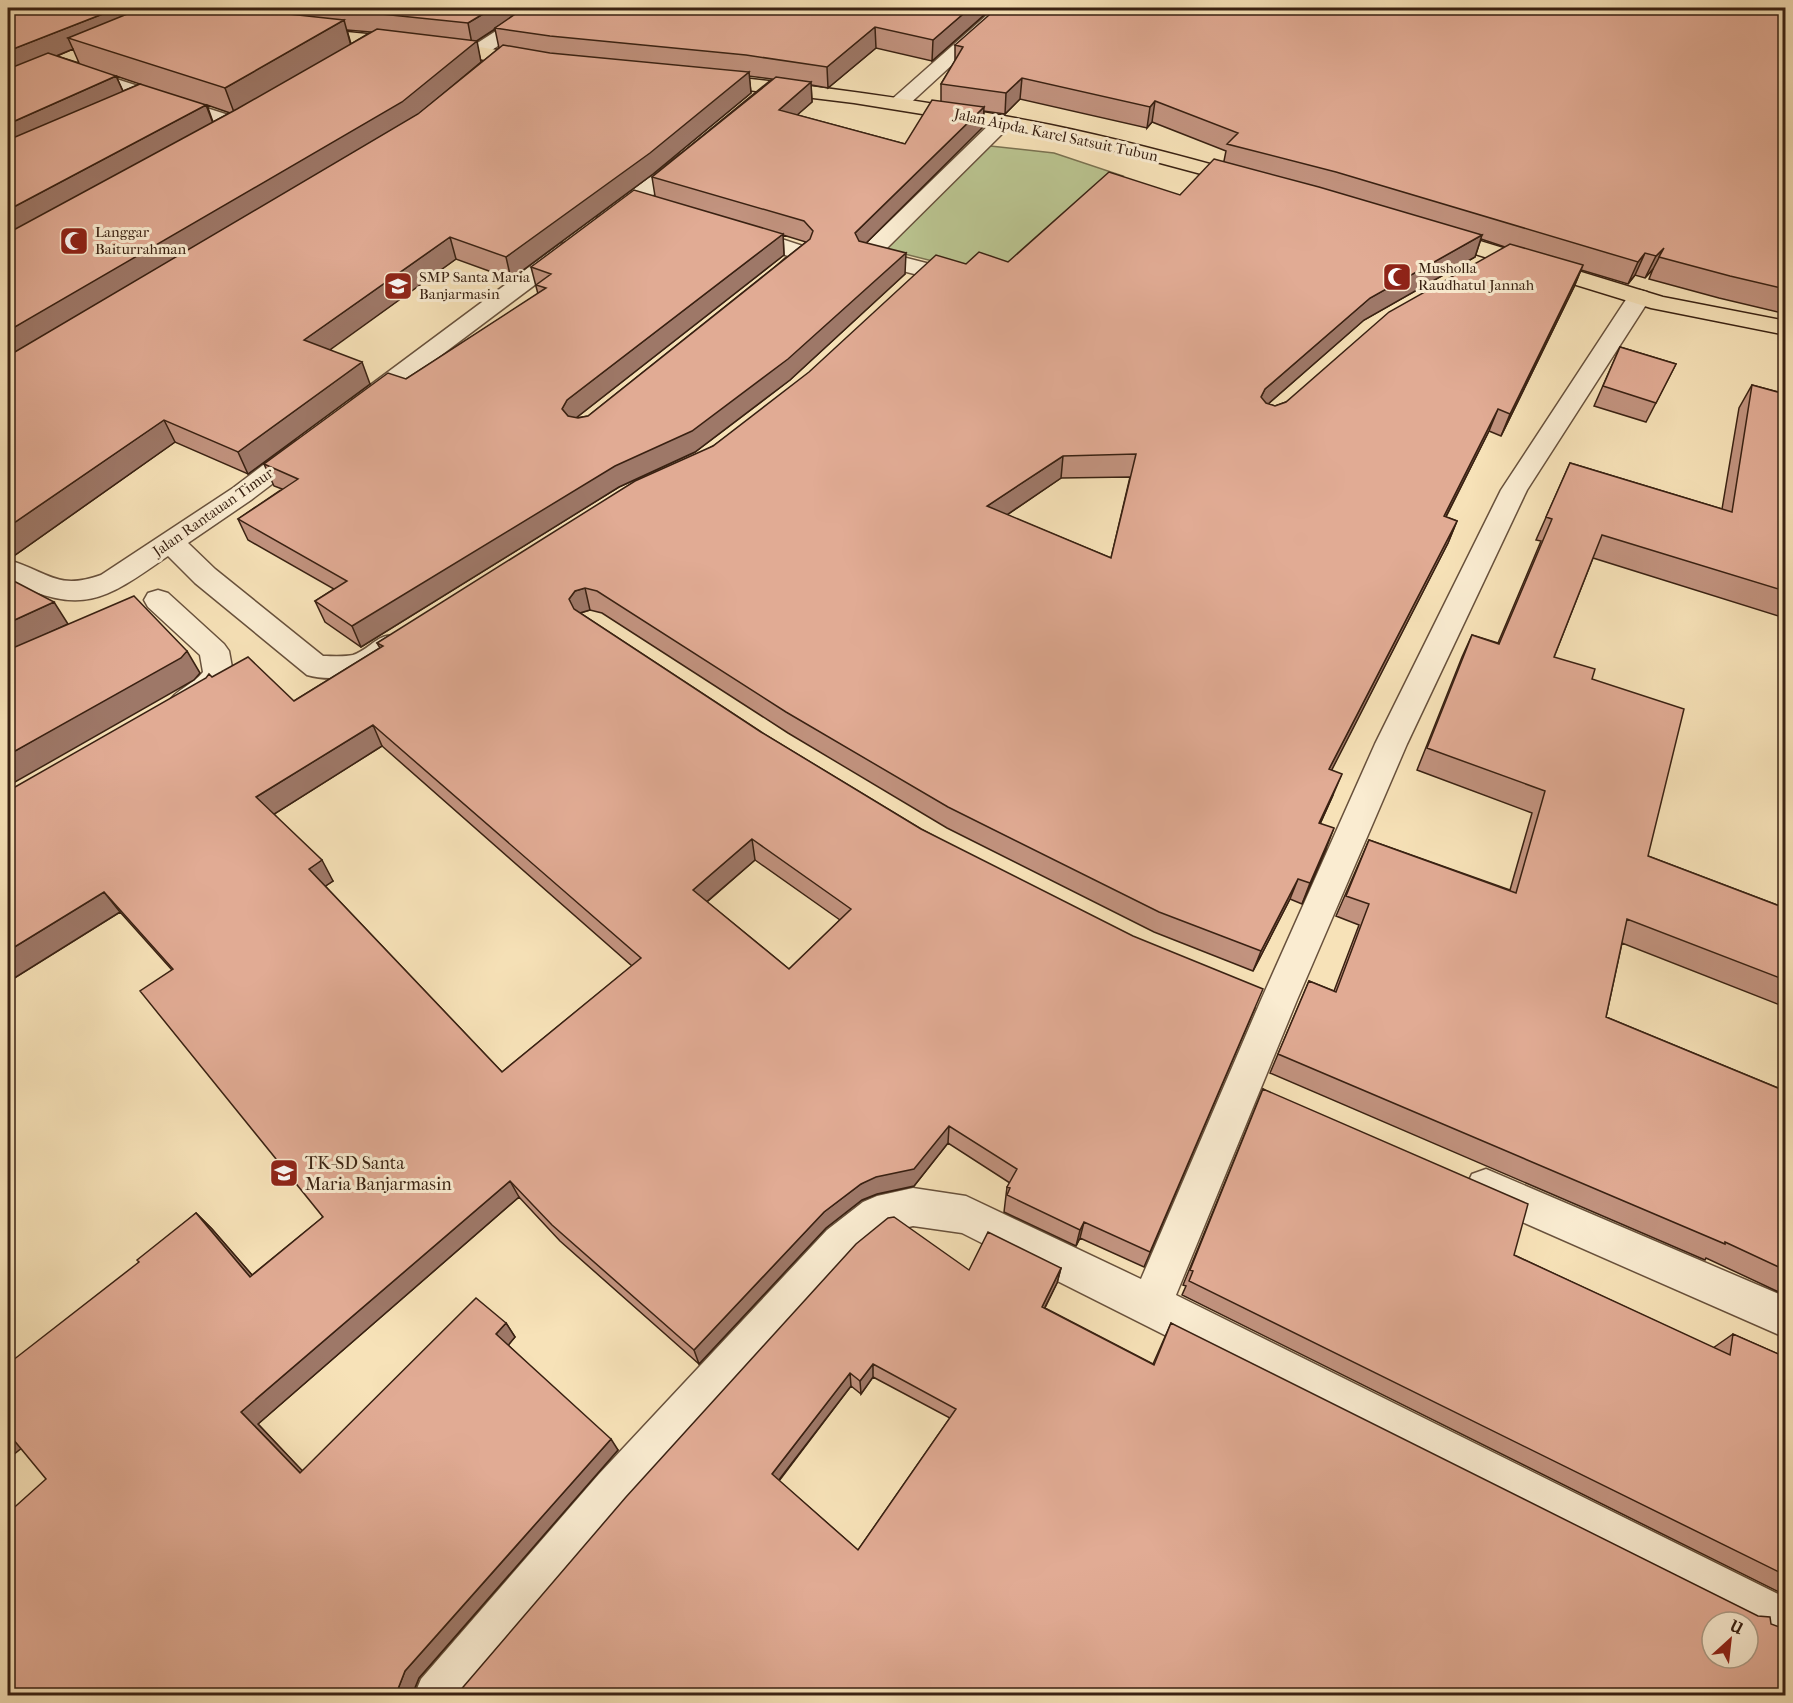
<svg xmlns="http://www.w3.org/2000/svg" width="1793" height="1703" font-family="'IM FELL French Canon',serif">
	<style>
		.green { fill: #bac490; stroke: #7a7251; stroke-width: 1.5 }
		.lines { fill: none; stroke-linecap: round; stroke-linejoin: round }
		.minor-casing { stroke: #68513c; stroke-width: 3 }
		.major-casing { stroke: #392112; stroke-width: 3 }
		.minor { fill: #faecd1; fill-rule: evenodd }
		.major { fill: #f7e2b8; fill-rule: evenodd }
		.wall { fill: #c2937f; stroke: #392112; stroke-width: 1.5; fill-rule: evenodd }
		.shaded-wall { fill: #9e7868; stroke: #392112; stroke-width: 1.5 }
		.building { fill: #e1ab94; stroke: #392112; stroke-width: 1.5; fill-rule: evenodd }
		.labels { text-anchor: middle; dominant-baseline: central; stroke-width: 6; stroke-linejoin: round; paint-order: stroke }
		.far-street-label { font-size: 15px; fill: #392112; stroke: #faecd1 }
		.far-poi-label { font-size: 15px; fill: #392112; stroke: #faecd1; text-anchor: start }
		.poi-label { font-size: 18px; fill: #392112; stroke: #faecd1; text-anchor: start }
	</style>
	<rect width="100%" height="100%" fill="#f7e2b8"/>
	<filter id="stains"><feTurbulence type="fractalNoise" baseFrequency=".00333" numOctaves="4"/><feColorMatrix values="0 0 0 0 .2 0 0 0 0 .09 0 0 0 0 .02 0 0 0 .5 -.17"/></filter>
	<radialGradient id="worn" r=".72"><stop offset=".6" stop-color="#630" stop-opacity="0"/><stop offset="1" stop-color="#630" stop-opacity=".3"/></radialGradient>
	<path class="green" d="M981,145l73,8 69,23 -66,55 51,20 -132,21 -91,-23z"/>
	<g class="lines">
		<g class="minor-casing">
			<path id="minor" d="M532,8h20l-70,49h-14l-2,-4 2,-4z
				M995,8h19l-109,100h-14l-3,-4 3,-4z
				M79,67l165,53 3,4 -3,4h-14l-158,-51 -2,-4 2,-4z
				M1003,116l7,2 3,4 -3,4 -127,126 51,13 3,5 -3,5 -8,2 -66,-17 -3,-5 3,-5 136,-132z
				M688,152l7,2 3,4 -3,4 -80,63 -8,1 -8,-1 -3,-5 3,-5 82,-61z
				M742,226l67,22 3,5 -2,5c-9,14 -27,30 -44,26l-3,-5 25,-23 -54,-18 -3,-5 3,-5z
				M568,242l8,2 3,5 -3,5 -205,154 -9,3 -9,-3 -3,-5 3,-5 207,-154z
				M1639,290l8,2 4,5 -124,193 -120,254 -110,256 -121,295 610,303v48l-38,-17v-7h-13l-773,-389 -49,-7 -26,6 -32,26 -224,248 -161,190h-56l7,-17 178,-205 228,-244 36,-28 14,-6 36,-8 53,8 175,83 120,-279 114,-256 126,-254 130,-198z
				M304,439l9,2 4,6 -4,6 -62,47 -63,43 27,26 108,87c9,0 22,1 30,-1 20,-7 25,-25 49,-18l5,7c-18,29 -70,40 -100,31l-112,-92 -27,-27c-63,44 -86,61 -160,24v-20c40,11 48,31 93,15l132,-87 62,-47z
				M158,590l10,3 56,51 5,7 4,22 -16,25 -34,16 -11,-3 -4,-8c8,-14 25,-18 35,-31l-3,-17 -52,-48 -4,-7 4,-7z
				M1486,1169l300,128v41l-314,-138 -6,-13 6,-13z"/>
		</g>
		<g class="major-casing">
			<path id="major" d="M306,28l142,14 86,14 7,2 2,4 -2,4 -7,2 -86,-14 -148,-17 -3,-4 3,-4z
				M705,74c116,12 231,28 346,51 68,14 135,32 202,51l3,4 -3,4 -7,2 -127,-34 -116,-25 -149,-24 -156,-19 -3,-4 3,-4z
				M1434,227l229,70 123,24v14l-135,-27 -225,-69 -3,-5 3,-5z"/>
		</g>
		<use href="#minor" class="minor"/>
		<use href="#major" class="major"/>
	</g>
	<path class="wall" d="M18,8h118l1,2 5,-2h850l-60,53 -56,-13 -48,40 -17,-3 1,17 -15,13 108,29 36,-43v-17l14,-23v-16l830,-37v300l-3,5 -63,-15 -70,-19 4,-10 -8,9 -10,-3 -7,9 -47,-14 -7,17 -73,149 -12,-5 -43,86 11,4 -9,22 -117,227 2,25 -13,29 6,25 -24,55 -12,-5 -37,72 -99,-39 -207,-104 -159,-95 -186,-120 -12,-3 -10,3 181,119 160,97 334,179 -111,259 -64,-29 -4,8 -72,-34 3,-25 3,-4 -62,-40 -34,43 -37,8 -15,6 -36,28 -127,136 -139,-123 -41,-44 -261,227 44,47 204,-148 9,14 -7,8 110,105 -199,228 -6,15h45l511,-423 92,-2 -4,15 -12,25 108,56 18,-41 614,372h-1777l38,-216 93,-217 57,-49 16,16 40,46 71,-58 -151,-247 -52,-58 -112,70 204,-305 82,24 86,-53 -3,-5 336,-197 253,-182 42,-2 172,-67 44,-34 2,-10 -74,-29 -5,6 -127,-29 -15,15 -21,-3 -1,16 -117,116 39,31 -115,106 -95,72 -76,35 -258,160 -36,-25 -10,-21 19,-12 -86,-49 -10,-21 44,-30 -8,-3 -10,-22 142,-85 132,-85 -7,-27 124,-71 -3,-19 120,-98 -23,-3 2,17 -98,81 -142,105 -55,-20 -126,90 40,35 -122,90 -73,-32 -167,118v-543zM495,29l4,19 -67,55 49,-41 -5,-21zM347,30l24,2 -20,12zM73,49l6,14 -22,-7zM116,76l24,8 -17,7zM207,105l23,8 -17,9zM783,235l23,7 -218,174 -12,2 208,-163zM1481,239l24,8 -219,155 -11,4 -7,-2 96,-84 111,-63zM1130,477l-19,81 -104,-43 54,-37zM382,746l250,220 -130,106 -177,-186 8,-5 -59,-67zM755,860l85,60 -51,49 -82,-67zM873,1377l77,41 -92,132 -79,-69 72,-95 10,8z
		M1620,347l56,17 -30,58 -52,-16z
		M1752,385l33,9v224l-192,-60 -39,99 38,22 56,177 137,52v99l-163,-64 -16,74 179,74v204l-79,-37 -1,2 -435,-187 39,-92 25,10 25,-66 -23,-9 33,-76 141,50 22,-77 -115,-43 45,-113 10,-22 26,8 43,-102 -5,-1 34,-77 152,46 17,-101z
		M1263,1089l251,166 199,93 20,-14 52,23v238l-603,-300 4,-9 -3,-1z"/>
	<path class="shaded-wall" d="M118,8h18l6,13 -74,17 5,11 -65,27v-25z
		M493,8h36l-34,20v1l-23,15 -4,-21z
		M970,8h22l-60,53 1,-21z
		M344,20l7,26 -116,69 -10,-27z
		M875,27l1,21 -48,40 -1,-21z
		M477,41l4,21 -73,61 -400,238v-30z
		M749,72l2,21 -98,81 -142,105 -5,-22z
		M116,76l9,20 -117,54v-26z
		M1022,78l-2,21 -15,15 1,-21z
		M811,82l1,20 -32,28 -1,-20z
		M1155,101l-3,21 -5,6 3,-21z
		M206,105l8,21 -206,112v-28z
		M984,107l-1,20 -128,127v-21z
		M783,234l1,21 -212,166 -10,-12 5,-9z
		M1482,235l-7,22 -111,63 -105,92 2,-15 4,-8 105,-91z
		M450,237l6,22 -143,103 -9,-22z
		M1664,248l-11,21 -8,9 11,-22z
		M906,253l-1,21 -115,106 -95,72 -76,35 -258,160 -9,-21z
		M1645,253l-10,22 -7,9 10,-22z
		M1583,265l-9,22 -73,149 9,-22z
		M362,362l8,22 -122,90 -10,-22z
		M1498,409l-9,22 -54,107 9,-22z
		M164,420l11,22 -167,118v-33z
		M1063,456l-2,22 -75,51 1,-23z
		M1457,521l-9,22 -127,248 8,-22z
		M585,588l5,22 -10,3 -5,8 -6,-22 6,-8z
		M54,602l14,22 -60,28v-29z
		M187,651l13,22 -6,7 -186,106v-31z
		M373,725l9,21 -114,72 -12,-21z
		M1342,774l-9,21 -22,49 8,-21z
		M1334,828l-8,21 -24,55 8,-21z
		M752,839l3,21 -58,50 -4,-20z
		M322,860l11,21 -12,8 -12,-20z
		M1298,879l-8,20 -37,72 8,-20z
		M104,892l16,20 -112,70v-31z
		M949,1126l-1,17 -34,43 -37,8 -15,6 -36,28 -127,136 -5,-14 130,-138 37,-28z
		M510,1181l9,16 -261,227 57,60 -15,-11 -59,-61z
		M196,1213l16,16 54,62 -16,-14z
		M1084,1222l-4,16 -4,8 4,-16z
		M1061,1268l-4,15 -19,38 4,-14z
		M506,1323l9,14 -9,11 -10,-14z
		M873,1364v13l-12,17 -1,-13z
		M850,1373l1,13 -76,99 -3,-11z
		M8,1432l20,11 -20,16z
		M611,1439l7,11 -199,228 -7,17 -12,-2 -2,-4 7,-18z"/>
	<path class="building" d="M18,8h100l-110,43v-34z
		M142,8h91l111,12 -119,68 -157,-50z
		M323,8h170l-25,15z
		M524,8h446l-37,32 -58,-13 -48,40 -81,-12 -196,-19 -55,-8z
		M997,8h788v281l-55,-13 -71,-19 5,-9 -8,8 -11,-3 -7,9 -302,-90 -109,-28 11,-11 -83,-32 -5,6 -128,-29 -16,15 -65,-9 22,-37 -8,-2z
		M377,29l100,12 -75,61 -394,229v-98l229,-124z
		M503,45l47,8 199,19 -99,81 -144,104 -56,-20 -146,103 58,22 -124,90 -74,-32 -156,107v-171l410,-242z
		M48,53l68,23 -108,48v-55z
		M776,77l35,5 -32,28 126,34 27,-44 52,7 -129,126 4,8 47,12 -118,106 -96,72 -77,35 -263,160 -37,-25 32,-20 -109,-62 60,-40 -34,-15 124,-91 18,6 140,-91 -10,-3 15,-11 -20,-7 103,-77 149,44 -216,166 -5,9 6,7 10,2 10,-2 222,-177 3,-8 -9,-10 -152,-44z
		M140,84l66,21 -198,105v-70z
		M1214,159l105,28 163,48 -112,63 -105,91 -4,8 5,6 9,3 11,-4 103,-90 121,-68 73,21 -73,149 -12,-5 -54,107 13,5 -128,248 13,5 -23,49 15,5 -24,55 -12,-4 -37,72 -102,-39 -211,-105 -162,-95 -189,-121 -12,-3 -10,3 -6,8 5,10 187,123 160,97 212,107 130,53 -113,263 -66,-30 -4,8 -73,-35 3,-7 -3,-1 10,-18 -68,-43 -35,43 -38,8 -15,7 -37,28 -130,138 -142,-125 -42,-44 -269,231 59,61 176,-175 30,25 -10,11 115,105 -206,232 -7,18 2,4h58l168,-196 230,-253 32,-26 6,-1 75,53 19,-38 73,36 -19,39 112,58 17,-42 587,293 12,1 1,7 14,5v66h-1777v-182l38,-34 -38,-46v-69l131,-102 -2,-2 59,-47 54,64 73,-60 -183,-226 33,-22 -69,-77 -96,59v-160l198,-113 3,-4 3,3 36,-20 46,44 89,-55 -6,-3 258,-162 78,-35 96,-74 127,-117 30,9 13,-12 29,10 101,-90 71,23zM1136,454l-25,104 -124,-52 76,-50zM373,725l268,233 -139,114 -193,-203 13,-9 -66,-63zM752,839l99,70 -62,60 -96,-79zM873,1364l83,45 -98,141 -86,-76 78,-101 10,8zM1712,1622h36v36h-36z
		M1620,347l56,17 -20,39 -53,-17z
		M1752,385l33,9v197l-183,-56 -48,122 41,12 -3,10 92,30 -36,147 137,52v72l-158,-61 -21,98 179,74v179l-60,-28v2l-447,-190 31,-73 27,11 33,-88 -23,-8 23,-56 147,53 29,-102 -118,-43 45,-113 27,9 53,-125 -6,-2 24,-54 162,49z
		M8,578l46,24 -46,21z
		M134,596l53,55 -6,7 -173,97v-105z
		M1263,1089l265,115 -14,51 216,100 3,-21 52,23v218l-596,-294 4,-10 -3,-1z"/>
	<defs>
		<g id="mosque-square" transform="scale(1.5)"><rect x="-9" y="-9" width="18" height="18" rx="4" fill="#8f2418" stroke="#faecd1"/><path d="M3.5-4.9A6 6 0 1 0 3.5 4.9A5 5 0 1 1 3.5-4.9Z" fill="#fff"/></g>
		<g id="school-square" transform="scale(1.5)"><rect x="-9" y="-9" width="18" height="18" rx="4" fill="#8f2418" stroke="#faecd1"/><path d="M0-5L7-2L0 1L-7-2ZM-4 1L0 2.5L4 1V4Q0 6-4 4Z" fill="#fff"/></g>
	</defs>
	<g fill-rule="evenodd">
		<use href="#mosque-square" x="74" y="241"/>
		<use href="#mosque-square" x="1397" y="277"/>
		<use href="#school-square" x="398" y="286"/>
		<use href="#school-square" x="284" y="1173"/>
	</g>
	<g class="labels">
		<g class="far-street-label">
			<text transform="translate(1056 135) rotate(12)">Jalan Aipda. Karel Satsuit Tubun</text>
			<text transform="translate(213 512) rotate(-35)">Jalan Rantauan Timur</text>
		</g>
		<g class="far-poi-label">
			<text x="95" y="232">Langgar<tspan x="95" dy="17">Baiturrahman</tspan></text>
			<text x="1418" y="268">Musholla<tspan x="1418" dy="17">Raudhatul Jannah</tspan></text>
			<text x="419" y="277">SMP Santa Maria<tspan x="419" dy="17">Banjarmasin</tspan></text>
		</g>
		<g class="poi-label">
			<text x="305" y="1163">TK-SD Santa<tspan x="305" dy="21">Maria Banjarmasin</tspan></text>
		</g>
	</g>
	<rect width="1793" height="1703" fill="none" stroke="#f7e2b8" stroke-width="30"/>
	<rect x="9" y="9" width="1775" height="1685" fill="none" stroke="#392112" stroke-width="3"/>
	<rect x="15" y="15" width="1763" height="1673" fill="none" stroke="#392112" stroke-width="1.5"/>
	<g transform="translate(1730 1640) rotate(27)"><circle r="28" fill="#faecd1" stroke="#ad9b85" stroke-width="1.5"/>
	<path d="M0-4.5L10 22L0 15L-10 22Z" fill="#8f2418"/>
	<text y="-9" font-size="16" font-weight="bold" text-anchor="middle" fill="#392112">U</text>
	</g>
	<rect width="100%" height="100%" filter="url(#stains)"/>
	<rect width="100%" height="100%" fill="url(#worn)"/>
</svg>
